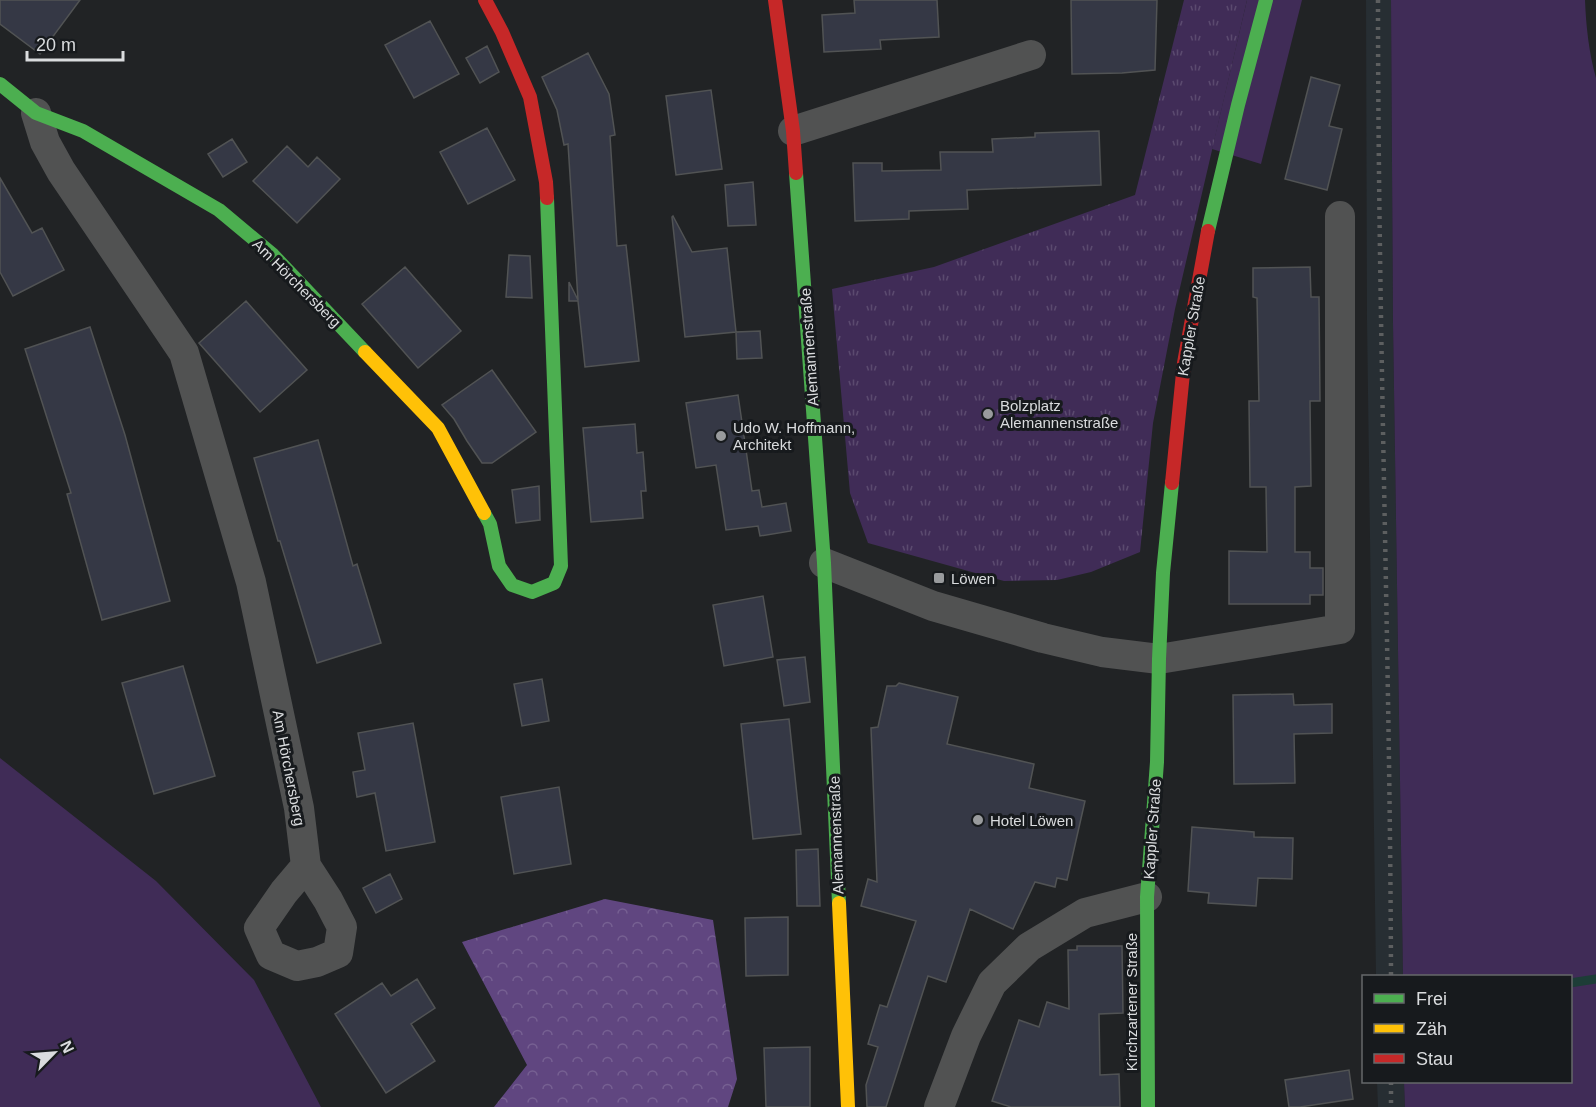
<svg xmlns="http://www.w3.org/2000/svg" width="1596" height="1107" font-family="Helvetica,sans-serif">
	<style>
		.built { fill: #272e33 }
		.grass { fill: #402c57 }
		.forest { fill: url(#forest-crowns) }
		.park { fill: url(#park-tufts) }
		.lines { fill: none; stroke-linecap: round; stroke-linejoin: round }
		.stream { stroke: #1d3d37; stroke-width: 9 }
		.building { fill: #353845; stroke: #515354; stroke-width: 1.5 }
		.street { stroke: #515252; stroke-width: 30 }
		.fast { stroke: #4caf50; stroke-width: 14 }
		.slow { stroke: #ffc107; stroke-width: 14 }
		.jam { stroke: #c62828; stroke-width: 14 }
		.rail { stroke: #5d5f60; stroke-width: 4.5; stroke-dasharray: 3 6; stroke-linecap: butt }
		.poi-dot { fill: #999b9d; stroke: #171a1d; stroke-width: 2 }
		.labels { text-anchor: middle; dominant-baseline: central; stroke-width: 6; stroke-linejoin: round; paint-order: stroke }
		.street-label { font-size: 15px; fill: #dadcde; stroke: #171a1d }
		.poi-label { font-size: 15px; fill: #dadcde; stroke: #171a1d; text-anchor: start }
	</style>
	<defs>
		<pattern id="forest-crowns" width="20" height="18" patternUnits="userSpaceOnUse" patternTransform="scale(1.5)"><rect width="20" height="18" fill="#604680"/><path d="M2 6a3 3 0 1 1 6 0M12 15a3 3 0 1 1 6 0" fill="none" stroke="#766092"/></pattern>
		<pattern id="park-tufts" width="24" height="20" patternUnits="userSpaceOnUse" patternTransform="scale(1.5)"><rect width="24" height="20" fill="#402c57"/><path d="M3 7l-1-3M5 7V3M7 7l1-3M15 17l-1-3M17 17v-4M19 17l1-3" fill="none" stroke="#5b4a6f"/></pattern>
	</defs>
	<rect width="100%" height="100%" fill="#212325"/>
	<path class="built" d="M1366,0h25l2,323 10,653h-27l-9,-656z
		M1377,1082h27l1,25h-27z"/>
	<path class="grass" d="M1247,0h55l-41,164 -49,-15z
		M1391,0h194c1,26 4,53 11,78v1029h-191l-1,-25h166v-106h-167l-10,-653z
		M0,758l156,123 98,99 67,127h-321z"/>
	<path class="forest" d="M605,899l108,21 24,159 -9,28h-234l33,-42 -65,-123z"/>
	<path class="park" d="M1184,0h63l-72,309 -22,114 -13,129 -49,20 -34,8 -53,1 -136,-38 -18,-50 -18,-204 102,-22 201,-72z"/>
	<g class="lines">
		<path class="stream" d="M1570,983l26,-4"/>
	</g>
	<path class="building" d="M0,0h80l-40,54 -40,-30z
		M854,0h83l2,37 -59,3 1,9 -57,3 -2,-37 33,-2z
		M1071,0h86l-2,70 -33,3 -50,1z
		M430,21l29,53 -45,24 -29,-53z
		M487,46l12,26 -19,11 -14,-25z
		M588,53l21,41 6,41 -5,1 7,110 9,-1 13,116 -54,6 -7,-66h-9v-19l9,18 -10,-156 -4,1 -7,-35 -15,-33z
		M1311,77l29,8 -11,41 13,3 -15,61 -42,-11z
		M711,90l11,79 -46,6 -10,-79z
		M487,128l28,52 -47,24 -28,-52z
		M1099,131l2,54 -134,5 1,19 -59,2v8l-54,2 -2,-58h29v8l59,-1 -1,-18h53l-1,-13 43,-2v-4z
		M232,139l15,23 -24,15 -15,-23z
		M287,146l21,21 9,-10 23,22 -43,44 -44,-42z
		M0,178l32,55 10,-5 22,42 -51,26 -13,-24z
		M753,182l3,43 -28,1 -3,-41z
		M673,216l19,36 35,-4 9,84 -51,5 -13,-120z
		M509,255l21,1 2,42 -26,-1z
		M405,267l56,64 -43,37 -56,-64z
		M1310,267l1,30h8l1,104h-10l1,85 -16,1v65h15v16h13v27h-13v9h-81v-53l38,1 -1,-65h-16l-1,-86h10l-2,-103 -4,-1v-29z
		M246,301l61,69 -47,42 -61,-69z
		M90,327l35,108 45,166 -68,19 -35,-126 4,-1 -46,-144z
		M760,331l2,27 -25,1 -1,-27z
		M492,370l44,62 -44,31h-10l-15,-22 -13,-22 -12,-14z
		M738,395l14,96 7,-1 3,17 24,-4 5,28 -31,5 -2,-10 -32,4 -10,-65 -20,3 -10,-65z
		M635,424l2,29 6,-1 3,39h-5l2,27 -52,4 -8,-94z
		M318,440l35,126 4,-2 24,79 -64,20 -37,-122h-2l-24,-83z
		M539,486l1,34 -24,3 -4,-33z
		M763,596l10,61 -49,9 -11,-61z
		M805,657l5,45 -26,4 -7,-46z
		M183,666l32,110 -61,18 -32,-111z
		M542,679l7,42 -27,5 -8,-42z
		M899,683l59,14 -11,47 87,20 -5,24 56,13 -18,79 -10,-2 -2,9 -20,-5 -22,47 -43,-20 -24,73 -18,-6 -42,131h-19l-1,-22 12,-38 -10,-3 12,-39 7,2 29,-86 -55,-15 7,-27 9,3 -6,-154 7,-1 9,-41h9z
		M1293,694l1,11 38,-1v29l-38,1 1,49 -61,1 -1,-89z
		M789,719l12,115 -48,5 -12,-115z
		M413,723l22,119 -49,9 -11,-58 -18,4 -4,-25 12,-2 -7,-37z
		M559,787l12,77 -57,10 -13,-77z
		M1192,827l62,5v5l39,1 -1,41 -34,-1 -2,28 -48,-3 1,-10 -21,-2z
		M818,849l2,57h-23l-1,-56z
		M390,874l12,25 -26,14 -13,-25z
		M788,917v58l-42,1 -1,-58z
		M1077,946h45l1,67 -24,1 1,61 19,-1 1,33h-109l-19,-6 27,-81 20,7 8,-25 22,7 -1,-59h9z
		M417,979l18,29 -24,16 24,37 -49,32 -51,-79 47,-31 9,13z
		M810,1047v60h-44l-2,-59z
		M1349,1070l4,29 -53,8h-11l-4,-27z"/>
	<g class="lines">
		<path class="street" d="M36,113l9,29 16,29 123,182 67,229 48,226 7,58 22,34 14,27 -4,26 -21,9 -20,4 -26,-11 -12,-27 25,-36 22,-26
			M793,131l238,-76
			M824,563l109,43 110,32 59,14 57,7 181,-30v-413
			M939,1107l27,-71 26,-53 37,-36 56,-34 62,-16"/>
		<path class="fast" d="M0,84l36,29 47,18 136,79 54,45 92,97
			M796,173l28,390 15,340
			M1208,231l30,-126 28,-105
			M484,513l6,11 9,42 13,19 20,7 22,-9 7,-17 -14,-368
			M1148,1107l-1,-210 10,-135 2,-103 4,-86 9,-90"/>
		<path class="slow" d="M365,352l73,76 46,85
			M839,903l9,204"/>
		<path class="jam" d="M485,0l17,32 28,65 16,85 1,16
			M775,0l18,131 3,42
			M1172,483l12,-120 24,-132"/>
		<path class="rail" d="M1378,0c0,326 12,651 13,976
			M1391,1082v25"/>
	</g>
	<g class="poi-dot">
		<circle cx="988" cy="414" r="6"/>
		<circle cx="721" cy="436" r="6"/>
		<rect x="933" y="572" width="12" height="12" rx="3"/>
		<circle cx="978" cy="820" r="6"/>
	</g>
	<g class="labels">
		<g class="street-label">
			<text transform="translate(297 283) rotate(45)">Am Hörchersberg</text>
			<text transform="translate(1191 326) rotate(-80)">Kappler Straße</text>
			<text transform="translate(809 347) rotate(-94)">Alemannenstraße</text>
			<text transform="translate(289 768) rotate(79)">Am Hörchersberg</text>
			<text transform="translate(1152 829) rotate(-86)">Kappler Straße</text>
			<text transform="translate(836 835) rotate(-92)">Alemannenstraße</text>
			<text transform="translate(1131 1002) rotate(-90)">Kirchzartener Straße</text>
		</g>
		<g class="poi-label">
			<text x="1000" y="405">Bolzplatz<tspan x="1000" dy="17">Alemannenstraße</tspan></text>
			<text x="733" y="427">Udo W. Hoffmann,<tspan x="733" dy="17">Architekt</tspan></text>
			<text x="951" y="578">Löwen</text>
			<text x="990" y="820">Hotel Löwen</text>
		</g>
	</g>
	<rect x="1362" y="975" width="210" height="108" fill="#171a1d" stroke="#65686a" stroke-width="1.5"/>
	<rect x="1374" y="994" width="30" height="9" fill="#4caf50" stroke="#65686a" stroke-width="1.5"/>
	<text x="1416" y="1005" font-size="18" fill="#dadcde">Frei</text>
	<rect x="1374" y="1024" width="30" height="9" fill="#ffc107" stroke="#65686a" stroke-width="1.5"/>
	<text x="1416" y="1035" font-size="18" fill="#dadcde">Zäh</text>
	<rect x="1374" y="1054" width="30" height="9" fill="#c62828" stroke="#65686a" stroke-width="1.5"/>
	<text x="1416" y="1065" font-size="18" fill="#dadcde">Stau</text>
	<g transform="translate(54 1053) rotate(65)" stroke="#171a1d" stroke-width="4.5" paint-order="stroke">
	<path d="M0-4.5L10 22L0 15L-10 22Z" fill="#dadcde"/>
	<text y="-9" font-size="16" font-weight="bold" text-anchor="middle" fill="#dadcde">N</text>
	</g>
	<path d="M27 51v9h96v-9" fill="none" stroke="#dadcde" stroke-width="3"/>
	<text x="36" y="51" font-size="18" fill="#dadcde" stroke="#171a1d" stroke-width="4.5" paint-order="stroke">20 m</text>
</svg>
